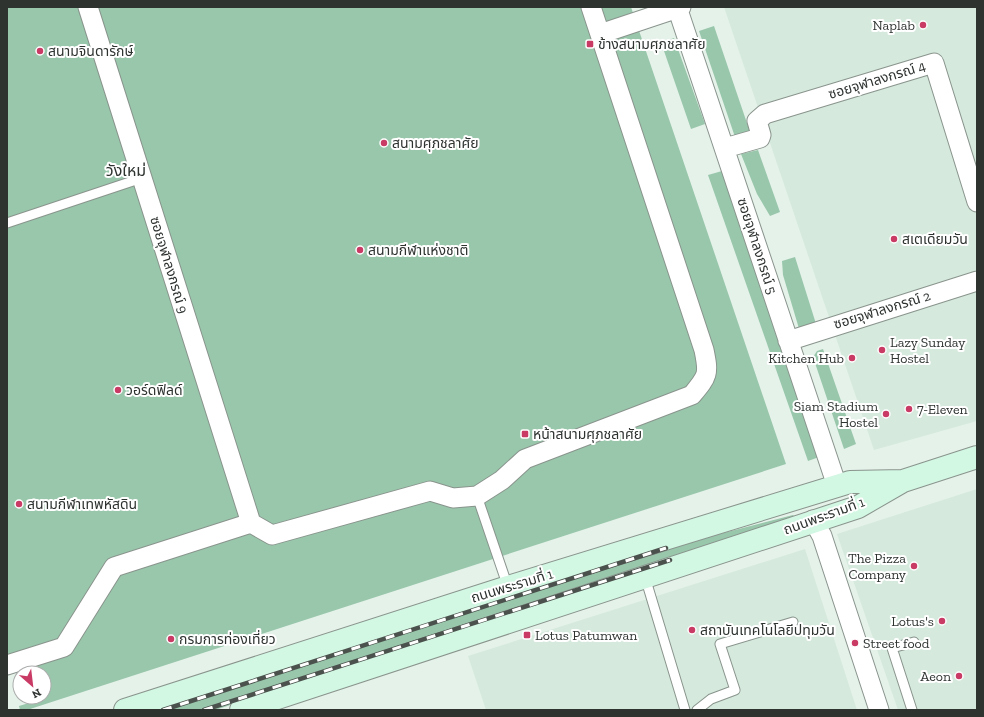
<svg xmlns="http://www.w3.org/2000/svg" width="984" height="717" font-family="'Zilla Slab','Noto Sans Thai',serif">
	<style>
		.built { fill: #d5e9dc }
		.green { fill: #99c7ab }
		.lines { fill: none; stroke-linecap: round; stroke-linejoin: round }
		.service-casing { stroke: #89948d; stroke-width: 11 }
		.minor-casing { stroke: #89948d; stroke-width: 21 }
		.secondary-casing { stroke: #89948d; stroke-width: 24 }
		.service { stroke: #fff; stroke-width: 9 }
		.minor { stroke: #fff; stroke-width: 19 }
		.secondary { stroke: #d2f7e3; stroke-width: 22 }
		.rail-casing { stroke: #4b514d; stroke-width: 4.5 }
		.rail { stroke: #fff; stroke-width: 3; stroke-dasharray: 9; stroke-linecap: butt }
		.poi-dot { fill: #c93b65; stroke: #fff; stroke-width: 1.5 }
		.labels { text-anchor: middle; dominant-baseline: central; stroke-width: 4; stroke-linejoin: round; paint-order: stroke }
		.poi-label { font-size: 14px; fill: #2e3330; stroke: #fff; text-anchor: start }
		.street-label { font-size: 14px; fill: #2e3330; stroke: #fff }
		.quarter-label { font-size: 16px; fill: #2e3330; stroke: #fff }
	</style>
	<rect width="100%" height="100%" fill="#e5f2ea"/>
	<path class="built" d="M724,7h253v414l-103,29z
		M977,489v221h-79l-61,-176z
		M805,549l52,161h-371l-18,-54z"/>
	<path class="green" d="M7,7h624l155,457 -759,246h-7l-1,-4 26,-8 -1,-25h-7l-4,-11 -26,8z
		M714,26l36,106 -15,5 -36,-106z
		M674,38l31,86 -14,5 -27,-78 2,-10z
		M758,150l22,62 -10,4 -13,-22 -16,-40z
		M722,171l100,285 -14,5 -100,-286z
		M795,257l22,70 -17,5 -17,-57 -1,-14z
		M823,349l33,95 -12,5 -31,-92 4,-6z
		M793,515l2,2 -194,68 -386,125h-70l563,-173z"/>
	<g class="lines">
		<g class="service-casing">
			<path id="service" d="M7,223l135,-45
				M477,496l31,91
				M645,577l40,133
				M697,710l14,-11 24,-9 -15,-46 73,-22
				M912,710l-20,-62 22,-6"/>
		</g>
		<g class="minor-casing">
			<path id="minor" d="M88,7l163,516
				M677,7l160,479
				M600,34l81,-27
				M725,148l35,-10 1,-3 -4,-14 8,-7 169,-51 43,139
				M788,341l189,-60
				M813,520l9,16 57,174
				M7,665l57,-18 50,-80 137,-44 21,12 158,-44 23,7 24,-2 25,-16 23,-21 167,-64c16,-19 17,-21 12,-45l-113,-343"/>
		</g>
		<g class="secondary-casing">
			<path id="secondary" d="M125,710l383,-123 342,-105 53,-1
				M241,710l617,-203 45,-26 74,-24"/>
		</g>
		<use href="#service" class="service"/>
		<use href="#minor" class="minor"/>
		<use href="#secondary" class="secondary"/>
		<g class="rail-casing">
			<path id="rail" d="M163,710l503,-162
				M204,710l466,-150"/>
		</g>
		<use href="#rail" class="rail"/>
	</g>
	<g class="poi-dot">
		<circle cx="923" cy="25" r="4"/>
		<rect x="586" y="40" width="8" height="8" rx="2"/>
		<circle cx="40" cy="51" r="4"/>
		<circle cx="384" cy="143" r="4"/>
		<circle cx="894" cy="239" r="4"/>
		<circle cx="360" cy="250" r="4"/>
		<circle cx="882" cy="350" r="4"/>
		<circle cx="852" cy="358" r="4"/>
		<circle cx="118" cy="390" r="4"/>
		<circle cx="909" cy="409" r="4"/>
		<circle cx="886" cy="414" r="4"/>
		<rect x="521" y="430" width="8" height="8" rx="2"/>
		<circle cx="19" cy="504" r="4"/>
		<circle cx="914" cy="566" r="4"/>
		<circle cx="942" cy="621" r="4"/>
		<circle cx="692" cy="630" r="4"/>
		<rect x="523" y="631" width="8" height="8" rx="2"/>
		<circle cx="171" cy="639" r="4"/>
		<circle cx="855" cy="643" r="4"/>
		<circle cx="959" cy="676" r="4"/>
	</g>
	<g class="labels">
		<g class="poi-label">
			<text x="915" y="25" text-anchor="end">Naplab</text>
			<text x="598" y="44">ข้างสนามศุภชลาศัย</text>
			<text x="48" y="51">สนามจินดารักษ์</text>
			<text x="392" y="143">สนามศุภชลาศัย</text>
			<text x="902" y="239">สเตเดียมวัน</text>
			<text x="368" y="250">สนามกีฬาแห่งชาติ</text>
			<text x="890" y="342">Lazy Sunday<tspan x="890" dy="16">Hostel</tspan></text>
			<text x="844" y="358" text-anchor="end">Kitchen Hub</text>
			<text x="126" y="390">วอร์ดฟิลด์</text>
			<text x="878" y="406" text-anchor="end">Siam Stadium<tspan x="878" dy="16">Hostel</tspan></text>
			<text x="917" y="409">7-Eleven</text>
			<text x="533" y="434">หน้าสนามศุภชลาศัย</text>
			<text x="27" y="504">สนามกีฬาเทพหัสดิน</text>
			<text x="906" y="558" text-anchor="end">The Pizza<tspan x="906" dy="16">Company</tspan></text>
			<text x="934" y="621" text-anchor="end">Lotus's</text>
			<text x="700" y="630">สถาบันเทคโนโลยีปทุมวัน</text>
			<text x="535" y="635">Lotus Patumwan</text>
			<text x="179" y="639">กรมการท่องเที่ยว</text>
			<text x="863" y="643">Street food</text>
			<text x="951" y="676" text-anchor="end">Aeon</text>
		</g>
		<g class="street-label">
			<text transform="translate(877 80) rotate(-17)">ซอยจุฬาลงกรณ์ 4</text>
			<text transform="translate(757 246) rotate(72)">ซอยจุฬาลงกรณ์ 5</text>
			<text transform="translate(169 265) rotate(73)">ซอยจุฬาลงกรณ์ 9</text>
			<text transform="translate(882 310) rotate(-17)">ซอยจุฬาลงกรณ์ 2</text>
			<text transform="translate(824 516) rotate(-20)">ถนนพระรามที่ 1</text>
			<text transform="translate(512 586) rotate(-17)">ถนนพระรามที่ 1</text>
		</g>
		<g class="quarter-label">
			<text x="126" y="170">วังใหม่</text>
		</g>
	</g>
	<rect width="984" height="717" fill="none" stroke="#2e3330" stroke-width="16"/>
	<g transform="translate(32 685) rotate(152)"><circle r="19" fill="#ffffff" stroke="#abadac"/>
	<path d="M0-3L7 15L0 10L-7 15Z" fill="#c93b65"/>
	<text y="-6" font-size="11" font-weight="bold" text-anchor="middle" fill="#2e3330">N</text>
	</g>
</svg>
